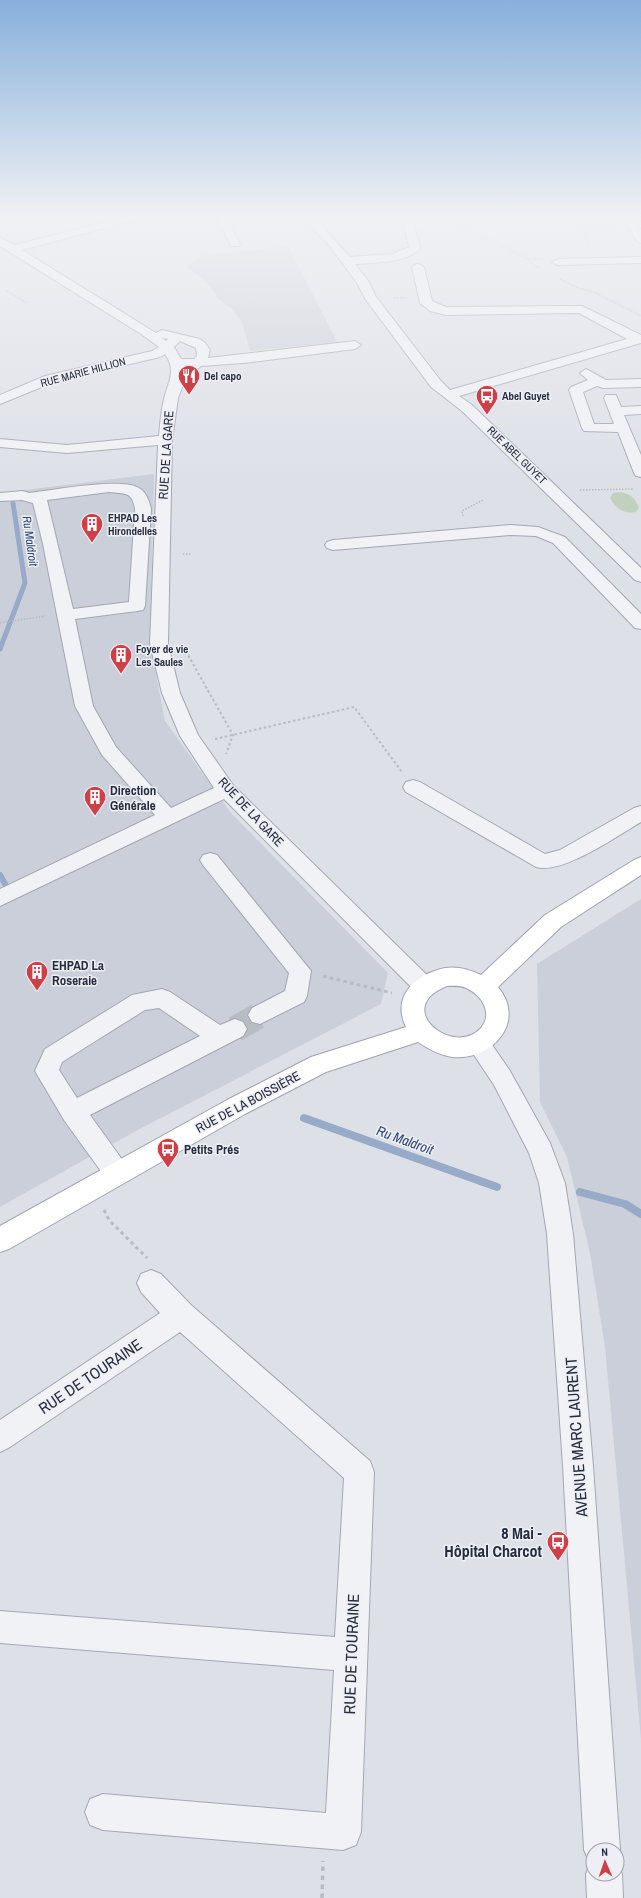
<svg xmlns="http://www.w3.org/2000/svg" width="641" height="1898" font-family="'Archivo Narrow',sans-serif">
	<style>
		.built { fill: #cbcfd9 }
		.green { fill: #c1d1be }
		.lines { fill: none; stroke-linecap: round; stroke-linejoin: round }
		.stream-far2 { stroke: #97aac8; stroke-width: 5 }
		.stream-far1 { stroke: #97aac8; stroke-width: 6 }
		.stream { stroke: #97aac8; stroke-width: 8 }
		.minor-tunnel { stroke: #b9bcc5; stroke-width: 26; stroke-dasharray: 26 12; stroke-linecap: butt }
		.minor-casing { stroke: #a3a7b1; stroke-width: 2 }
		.major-casing { stroke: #9da3b3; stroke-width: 2 }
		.path-far3 { stroke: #b8bbc2; stroke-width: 1.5; stroke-dasharray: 1.5 1.5; stroke-linecap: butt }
		.path-far2 { stroke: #b8bbc2; stroke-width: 2; stroke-dasharray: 2.5 2.5; stroke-linecap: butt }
		.path-far1 { stroke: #b8bbc2; stroke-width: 3; stroke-dasharray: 3.5 3.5; stroke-linecap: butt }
		.path { stroke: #b8bbc2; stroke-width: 3.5; stroke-dasharray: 4.5 4.5; stroke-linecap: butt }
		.minor { fill: #f0f2f6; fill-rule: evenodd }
		.major { fill: #fff; fill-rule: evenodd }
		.labels { text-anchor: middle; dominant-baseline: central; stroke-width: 3; stroke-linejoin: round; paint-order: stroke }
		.far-street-label { font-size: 11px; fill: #272d3e; stroke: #edeff5 }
		.far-poi-label { font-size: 11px; font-weight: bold; fill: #272d3e; stroke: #edeff5; text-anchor: start }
		.far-water-label { font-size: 12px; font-style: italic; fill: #304773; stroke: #edeff5 }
		.street-label { font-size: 13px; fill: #272d3e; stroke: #edeff5 }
		.poi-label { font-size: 13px; font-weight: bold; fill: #272d3e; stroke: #edeff5; text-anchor: start }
		.water-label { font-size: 14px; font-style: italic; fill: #304773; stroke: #edeff5 }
		.near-street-label { font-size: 16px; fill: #272d3e; stroke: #edeff5 }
		.near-poi-label { font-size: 16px; font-weight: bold; fill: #272d3e; stroke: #edeff5; text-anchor: end }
	</style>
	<rect width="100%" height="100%" fill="#dde0e7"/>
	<path class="built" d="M288,246l49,96 -87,9 -8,-29 -10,-13 -18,-13 3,-1 -14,-16 -17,-12 15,-11z
		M154,474l-4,171 15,76 66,92 157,160 -7,31 -247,128 -134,75v-714z
		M641,899v840l-36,-392 -15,-94 -23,-96 -27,-55 -3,-138z"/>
	<path class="green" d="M620,492c11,2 15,6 19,16l-3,4c-13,2 -20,-3 -26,-14l3,-5z"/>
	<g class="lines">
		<path class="stream-far2" d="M0,649l25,-66 -12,-80"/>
		<path class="stream-far1" d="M0,875l9,16"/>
		<path class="stream" d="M304,1118l193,69
			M580,1192l45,12 16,10"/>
		<path class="minor-tunnel" d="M235,1029l25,-14"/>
		<g class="minor-casing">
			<path id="minor" d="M166,216l-5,3 -37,4 -102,27 134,83 6,-3 38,9 5,4 5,7 -2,8 147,-17 6,4 -6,4 -112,14 -42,3 -7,6 -5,1 -5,-2 1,9 -7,18 -6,42 -4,204 12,49 18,42 35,50 199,195 3,6 -3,6 -8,3 -8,-3 -192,-193 -224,107v-17l155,-74 -53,-60 -27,-49 -32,-162 -10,-41 -11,-3 -22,1v-8l22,-2 8,2c22,-3 89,-15 107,-6 9,4 12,13 14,22l-6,97 -2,4 -6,1 -62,8 18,87 23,41 55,61 43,-20 -34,-52 -18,-43 -12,-49 8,-199 -91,8 -67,-6v-8l67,6 92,-9c1,-12 2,-25 5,-37 4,-17 13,-28 1,-45l-5,3 -106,25 -54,22v-9l45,-19 107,-25 7,-4 -18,-13 -141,-88v-8l15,7 109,-28zM162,338l6,1 -2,2zM180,341l16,7 1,8 -3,3h-13l-7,-12zM109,492c16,2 23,-1 26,17l-6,93 -56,7 -26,-109z
				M216,216h10l14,28 -1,2h-8z
				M307,216h10c5,13 24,30 33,41l42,-3 17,-7 -7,-31h10l8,32c-11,15 -48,15 -65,16l14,18 7,15 65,84 9,9 177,-51 -48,-26 -133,2 -16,-4 -10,-8 -8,-36 2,-2 4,-1 6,3 8,34 14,6 136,-1 59,29v8l-182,53 13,9 169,163v14l-6,-2 -173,-169 -31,-24 -65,-87 -9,-17 -28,-38 -18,-18z
				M623,216h10l8,14v13l-5,-3z
				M641,257v6l-83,2 -6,-3 6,-3z
				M586,369l20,11 35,-1v8l-38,1 -6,-2 -14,6 11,32h20l-10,-26 2,-3h10l5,12 20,-1v8l-17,1 17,40v22l-5,-1 -2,-3 -16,-41 -34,-1 -2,-3 -13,-38 2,-3 17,-7 -8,-7z
				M511,525l27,2 27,10 76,77v15l-6,-1 -82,-85 -17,-7 -25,-1 -178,15 -6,-2 -2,-3 2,-3 6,-2z
				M413,780l7,2 125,72 15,-4 74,-42 7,-2v16c-24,14 -79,53 -105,45l-130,-75 -3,-5 3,-5z
				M210,853l7,2 94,116 -4,25 -3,6 -44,22 -8,-2 -4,-7 4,-7 33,-17 4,-18 -86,-108 -3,-5 3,-5z
				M162,989l8,3 50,33 15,-6 8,3 4,7 -4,7 -153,79 36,50 4,8 -4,8 -9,4 -9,-4 -44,-61 -29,-49 10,-22 87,-54zM159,1008l41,28 -123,62 -18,-28 3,-8 83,-52z
				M478,1033l8,3 24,35 40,72 15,40 8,51 20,232 27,384 -3,7v-7h-24v24h24v-13l5,13 1,24h-36l-1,-24 4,-11 -6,-13 -21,-384 -16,-232 -8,-51 -10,-30 -35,-68 -28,-42 4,-7z
				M151,1270l10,4 30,31 179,156 4,11 -13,360 -5,13 -13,5 -240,-20 -13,-5 -5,-13 5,-13 13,-5 223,19 8,-143 -334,-27v-32l335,26 9,-159 -164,-146 -170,115 -10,5v-32l160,-107 -19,-21 -4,-9 4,-9z"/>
		</g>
		<g class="major-casing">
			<path id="major" d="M641,857v18l-80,52 -63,60c29,35 -6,74 -46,70 -12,-2 -24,-8 -34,-15l-92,30 -81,42 -236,135 -9,3v-26l227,-126 84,-43 95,-30c-15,-31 10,-53 39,-59 12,-2 26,2 36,7l64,-60 89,-55zM447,986c6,0 13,-1 19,2 16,7 28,26 14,41 -27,28 -89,-21 -33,-43z"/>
		</g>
		<path class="path-far3" d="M444,216l84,43 4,5 8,4
			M578,221l3,5
			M590,246l-9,-20h33
			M529,259h13
			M560,279l18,9 16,4 47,24
			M7,291l20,12
			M394,298h13
			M580,490l53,-1
			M463,516l-1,-5 21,-11
			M183,554h9
			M0,623l45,-7"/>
		<path class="path-far2" d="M184,653l4,2 45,80 -7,19
			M215,739l139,-32 48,65"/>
		<path class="path-far1" d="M323,976l69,17
			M104,1210l5,10 38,38"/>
		<path class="path" d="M322,1898l1,-37"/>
		<use href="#minor" class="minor"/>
		<use href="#major" class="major"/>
	</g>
	<linearGradient id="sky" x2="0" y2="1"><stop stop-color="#87b0db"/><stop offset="0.45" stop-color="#f0f1f4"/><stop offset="1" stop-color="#f0f1f4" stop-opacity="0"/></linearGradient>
	<rect width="641" height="482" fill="url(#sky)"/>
	<defs>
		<g id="restaurant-pin" transform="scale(1.15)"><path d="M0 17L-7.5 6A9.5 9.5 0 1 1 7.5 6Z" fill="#cf3f47" stroke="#edeff5"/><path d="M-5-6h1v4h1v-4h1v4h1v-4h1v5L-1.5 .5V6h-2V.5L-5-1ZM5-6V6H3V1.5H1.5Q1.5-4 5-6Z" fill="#fff"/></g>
		<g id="bus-pin" transform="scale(1.15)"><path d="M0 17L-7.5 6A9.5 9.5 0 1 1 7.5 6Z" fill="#cf3f47" stroke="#edeff5"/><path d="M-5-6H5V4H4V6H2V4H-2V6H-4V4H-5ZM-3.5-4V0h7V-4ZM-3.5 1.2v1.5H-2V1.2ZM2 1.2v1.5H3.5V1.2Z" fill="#fff"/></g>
		<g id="building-pin" transform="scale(1.15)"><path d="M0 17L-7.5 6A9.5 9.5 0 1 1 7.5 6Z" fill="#cf3f47" stroke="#edeff5"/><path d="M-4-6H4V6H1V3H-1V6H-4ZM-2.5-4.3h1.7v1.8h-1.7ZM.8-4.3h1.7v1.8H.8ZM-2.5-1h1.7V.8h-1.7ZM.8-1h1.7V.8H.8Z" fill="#fff"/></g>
	</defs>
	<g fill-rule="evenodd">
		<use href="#restaurant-pin" x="189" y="376"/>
		<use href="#bus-pin" x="487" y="396"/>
		<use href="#building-pin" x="92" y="524"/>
		<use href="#building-pin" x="121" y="655"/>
		<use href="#building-pin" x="95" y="797"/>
		<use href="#building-pin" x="37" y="972"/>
		<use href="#bus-pin" x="168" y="1149"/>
		<use href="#bus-pin" x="558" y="1542"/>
	</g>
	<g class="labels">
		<g class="far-street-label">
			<text transform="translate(83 372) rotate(-15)">RUE MARIE HILLION</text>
			<text transform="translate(517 455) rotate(44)">RUE ABEL GUYET</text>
		</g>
		<g class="far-poi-label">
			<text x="204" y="376">Del capo</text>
			<text x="502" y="396">Abel Guyet</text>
			<text x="108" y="518">EHPAD Les<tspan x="108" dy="13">Hirondelles</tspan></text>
			<text x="136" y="649">Foyer de vie<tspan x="136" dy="13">Les Saules</tspan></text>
		</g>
		<g class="far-water-label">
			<text transform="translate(30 541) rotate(82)">Ru Maldroit</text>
		</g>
		<g class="street-label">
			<text transform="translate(166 455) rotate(-86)">RUE DE LA GARE</text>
			<text transform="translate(251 812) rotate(47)">RUE DE LA GARE</text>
			<text transform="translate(248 1102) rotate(-28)">RUE DE LA BOISSIÈRE</text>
		</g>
		<g class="poi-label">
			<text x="110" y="790">Direction<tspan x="110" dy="15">Générale</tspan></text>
			<text x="52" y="965">EHPAD La<tspan x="52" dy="15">Roseraie</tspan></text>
			<text x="184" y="1149">Petits Prés</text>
		</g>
		<g class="water-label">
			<text transform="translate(405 1140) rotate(20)">Ru Maldroit</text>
		</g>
		<g class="near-street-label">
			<text transform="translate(90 1376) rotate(-34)">RUE DE TOURAINE</text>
			<text transform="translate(576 1437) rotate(-94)">AVENUE MARC LAURENT</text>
			<text transform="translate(351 1654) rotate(-88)">RUE DE TOURAINE</text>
		</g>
		<g class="near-poi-label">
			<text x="542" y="1533">8 Mai -<tspan x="542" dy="18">Hôpital Charcot</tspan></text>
		</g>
	</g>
	<g transform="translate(605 1862) rotate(358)"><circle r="19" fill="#edeff5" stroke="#9ea1ac"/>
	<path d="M0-3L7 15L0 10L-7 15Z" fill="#cf3f47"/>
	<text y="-6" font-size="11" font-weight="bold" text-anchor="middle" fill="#272d3e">N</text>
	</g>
</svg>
